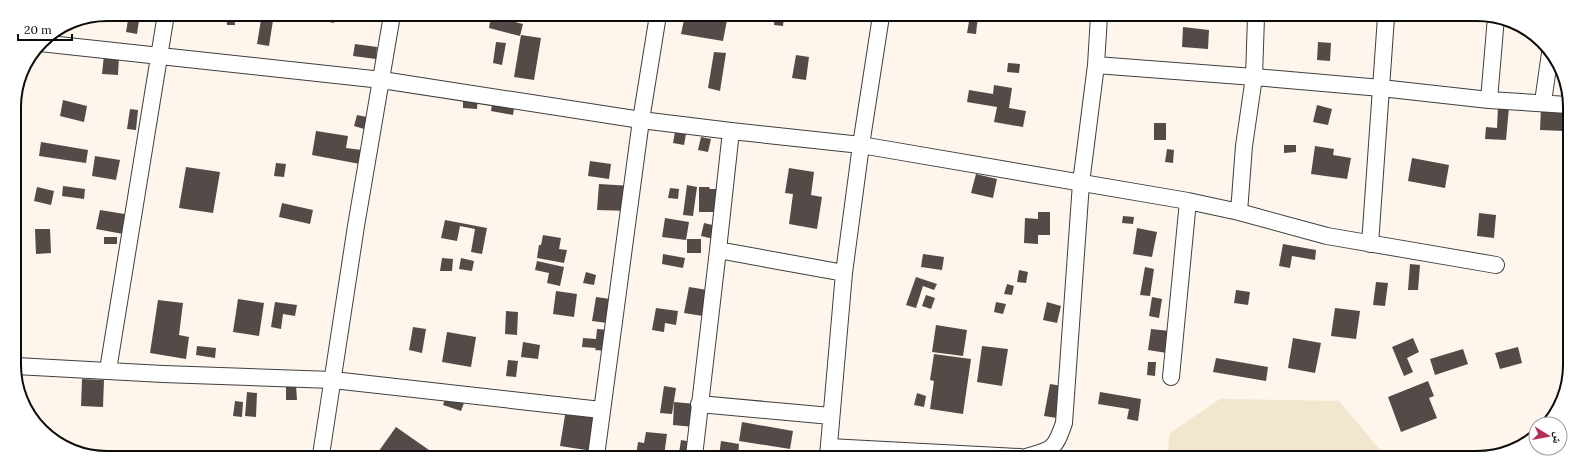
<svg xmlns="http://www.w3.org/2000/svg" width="1584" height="472" font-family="Lora,'Noto Naskh Arabic',serif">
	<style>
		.farmland { fill: #f2e6ce }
		.building { fill: #544b49 }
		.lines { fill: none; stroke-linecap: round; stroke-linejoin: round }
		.minor-casing { stroke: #3f3f3f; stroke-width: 18 }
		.minor { stroke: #fff; stroke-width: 16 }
		.rim { fill: none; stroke: #0c0c0c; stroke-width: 2 }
	</style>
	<rect width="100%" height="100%" fill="#fef6ec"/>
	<path class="farmland" d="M1220,399l119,2 48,57 -220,-1 3,-24z
		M1536,427v9l-27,11z"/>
	<path class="building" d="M129,14h11l-3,20 -11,-2z
		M226,14h8l1,11h-8z
		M262,14h12l-5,32 -12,-2z
		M326,14l9,1 -1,8 -9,-2z
		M685,15h43l-5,26 -42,-7z
		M775,15l9,1 -1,10 -9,-1z
		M491,16l32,8 -3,12 -31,-8z
		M970,16h8l-2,18 -9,-1z
		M1183,27l26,3 -1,19 -26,-2z
		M521,35l20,3 -7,42 -20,-3z
		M496,42l10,1 -4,22 -9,-2z
		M1318,42l13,1 -1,18 -13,-1z
		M355,44l22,3 -1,12 -23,-3z
		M714,52l12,1 -6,38 -12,-3z
		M104,55l15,1 -1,19 -16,-1z
		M796,55l13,2 -3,23 -14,-2z
		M1008,63l12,1 -1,9 -12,-1z
		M994,85l18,3 -3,20 17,3 -3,16 -29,-5 3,-15 -30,-5 2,-12 24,4z
		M463,96l15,1 -1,12 -14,-1z
		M493,98l22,4 -2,13 -22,-4z
		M63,100l24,6 -3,16 -24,-6z
		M1317,105l15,4 -4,16 -15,-3z
		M1498,106l11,1 -3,33 -21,-1 1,-12 11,1z
		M1541,106l24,1 -1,24 -24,-1z
		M130,109l8,1 -2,20 -9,-1z
		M357,115l10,2 -3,12 -10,-3z
		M1154,123h12v17h-12z
		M316,131l32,5 -2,12 16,2 -2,14 -48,-9z
		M675,132l11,2 -2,11 -11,-2z
		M701,137l10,2 -3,13 -10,-2z
		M41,142l47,8 -2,13 -47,-7z
		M1284,145h12v7l-12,1z
		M1315,146l19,3 -1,6 18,3 -4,21 -36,-5z
		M1167,149l7,1 -1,13 -8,-1z
		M95,156l25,4 -4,20 -24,-4z
		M1412,158l37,7 -4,23 -37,-7z
		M590,161l21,3 -2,15 -21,-3z
		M276,163l10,1 -2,13 -10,-1z
		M186,167l34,5 -7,41 -34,-5z
		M789,168l25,4 -3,23 11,2 -5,32 -28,-5 4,-30 -8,-1z
		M976,174l21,5 -4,19 -22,-5z
		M599,184l33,2 -2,25 -33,-1z
		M687,185l10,2 -4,29 -10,-1z
		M63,186l22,3 -1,10 -22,-3z
		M37,187l17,4 -3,14 -17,-4z
		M699,187h10l1,2h8v23h-19z
		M670,188l9,1 -1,10 -10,-1z
		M282,203l31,7 -3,14 -31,-7z
		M100,210l37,6 -3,20 -38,-7z
		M1038,212h12v23h-12v9l-14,-1 1,-25 13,1z
		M1479,213l17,2 -2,23 -17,-2z
		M1123,216l11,1 -1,7 -11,-1z
		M665,218l24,4 -3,18 -24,-3z
		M445,220l42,8 -5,26 -11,-2 4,-23 -15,-3 -3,15 -16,-3z
		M704,223l17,4 -3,13 -17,-4z
		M1137,228l20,4 -5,25 -19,-3z
		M35,229h15l1,24 -15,1z
		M543,235l18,3 -2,11 8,1 -3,13 -27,-5 2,-13h2z
		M104,237h13v7h-13z
		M687,239h14v14h-14z
		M1283,244l33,6 -1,10 -23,-4 -2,12 -11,-2z
		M663,254l22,4 -2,10 -21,-4z
		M923,254l21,3 -2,13 -21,-3z
		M442,258l11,1 -1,12h-12z
		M461,258l13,3 -2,10 -13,-2z
		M537,261l27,6 -4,19 -13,-3 2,-10 -14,-3z
		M1410,264l10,1 -2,25h-10z
		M1145,267l9,2 -4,27 -10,-1z
		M1019,270l9,2 -2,11 -9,-1z
		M586,272l10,3 -2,10 -11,-2z
		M916,277l21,7 -3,6 -11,-4 -7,22 -10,-3z
		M1376,282l12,1 -3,23 -12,-1z
		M1007,284l7,2 -2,9 -8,-1z
		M689,287l31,5 -5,26 -31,-5z
		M1236,290l14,2 -2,13 -14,-2z
		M556,291l21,3 -3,23 -21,-3z
		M926,295l9,3 -4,11 -9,-3z
		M596,297l22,3 -3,24 -23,-3z
		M1152,297l10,2 -3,19 -10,-2z
		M238,299l26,4 -5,33 -26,-4z
		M158,300l25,3 -4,32 10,2 -3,22 -36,-6z
		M275,302l22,3 -2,11 -12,-2 -2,15 -10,-2z
		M996,302l10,2 -3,10 -9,-2z
		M1047,302l14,4 -4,17 -14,-3z
		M656,308l22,3 -2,14 -11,-2 -1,9 -12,-2z
		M1335,308l25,3 -4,28 -25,-3z
		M506,311l12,1 -1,23 -12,-1z
		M936,325l31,5 -4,26 -31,-4z
		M413,327l13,2 -4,24 -13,-3z
		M597,329l12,1 -2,21 -12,-1 1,-2 -14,-1 1,-9 13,1z
		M1151,329l19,2 -3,22 -19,-3z
		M447,332l29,5 -5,30 -29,-5z
		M1293,338l28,5 -6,30 -27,-5z
		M1413,338l6,14 -12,6 6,14 -9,4 -12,-29z
		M523,342l17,3 -2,14 -17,-2z
		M197,346l19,2 -1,10 -19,-3z
		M982,346l26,3 -6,37 -25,-4z
		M1518,347l4,16 -22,6 -5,-16z
		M1463,349l5,15 -33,11 -5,-16z
		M934,354l37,5 -8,55 -33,-5 4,-28 -4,-1z
		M1216,358l52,9 -2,14 -53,-9z
		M508,360l10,1 -2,16 -10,-1z
		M1148,362h8l-1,14 -8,-1z
		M82,379l22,1 -1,27 -22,-1z
		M1428,381l6,15 -5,2 8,20 -36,14 -13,-35z
		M1050,384l12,2 -5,32 -13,-2z
		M296,385l1,15h-11v-14z
		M664,386l12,2 -4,26 -12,-1z
		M247,392l10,1 -1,24 -11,-1z
		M1100,392l41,7 -3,22 -11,-2 2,-10 -31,-5z
		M917,393l9,3 -2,11 -10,-2z
		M446,396l18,7 -3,8 -18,-6z
		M235,401l8,1 -1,15 -9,-1z
		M674,402l22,2 -2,23 -21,-2z
		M567,403l39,6 -7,43 -39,-6z
		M742,422l51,9 -3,18 -51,-8z
		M396,427l33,23 -4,6 -49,-1z
		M646,432l21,2 -3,22h-28l2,-14 6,1z
		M681,440l11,2 -2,13 -11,-2z
		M721,441l18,3 -1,12h-19z
		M792,451l20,4 -1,1h-20z"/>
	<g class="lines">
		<g class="minor-casing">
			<path id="minor" d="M40,43l342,37 259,40 90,11 130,14 327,56 51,11 88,24 169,29
				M1096,65l158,12 127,11 108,12 79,5
				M1489,100l7,-83
				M1543,102l7,-49
				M731,131l-13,119 126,23
				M1239,212l5,-66 10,-69 2,-60
				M1370,244l16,-227
				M16,366l147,8 170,6 268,30
				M108,370l58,-356
				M1171,377l17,-176
				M699,404l132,12
				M829,447l191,10
				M321,455l35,-229 36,-211
				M596,456l45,-336 17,-105
				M694,456l24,-206
				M828,456l16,-183 17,-128 20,-129
				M1026,457c27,-7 29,-8 38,-34l17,-240 15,-118 3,-49"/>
		</g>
		<use href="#minor" class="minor"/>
	</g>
	<path d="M0 0H1584V472H0ZM107 21H1477A86 86 0 0 1 1563 107V365A86 86 0 0 1 1477 451H107A86 86 0 0 1 21 365V107A86 86 0 0 1 107 21Z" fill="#fff" fill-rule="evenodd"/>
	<path class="rim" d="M107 21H1477A86 86 0 0 1 1563 107V365A86 86 0 0 1 1477 451H107A86 86 0 0 1 21 365V107A86 86 0 0 1 107 21Z"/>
	<g transform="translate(1548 436) rotate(101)"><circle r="19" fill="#ffffff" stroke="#9e9e9e"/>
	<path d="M0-3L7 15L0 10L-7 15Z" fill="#b52c54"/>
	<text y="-6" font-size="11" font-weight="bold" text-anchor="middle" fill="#0c0c0c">ش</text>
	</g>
	<path d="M18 34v6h54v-6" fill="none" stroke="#0c0c0c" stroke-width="2"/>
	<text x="24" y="34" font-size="12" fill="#0c0c0c" stroke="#ffffff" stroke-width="3" paint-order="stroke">20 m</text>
</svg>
